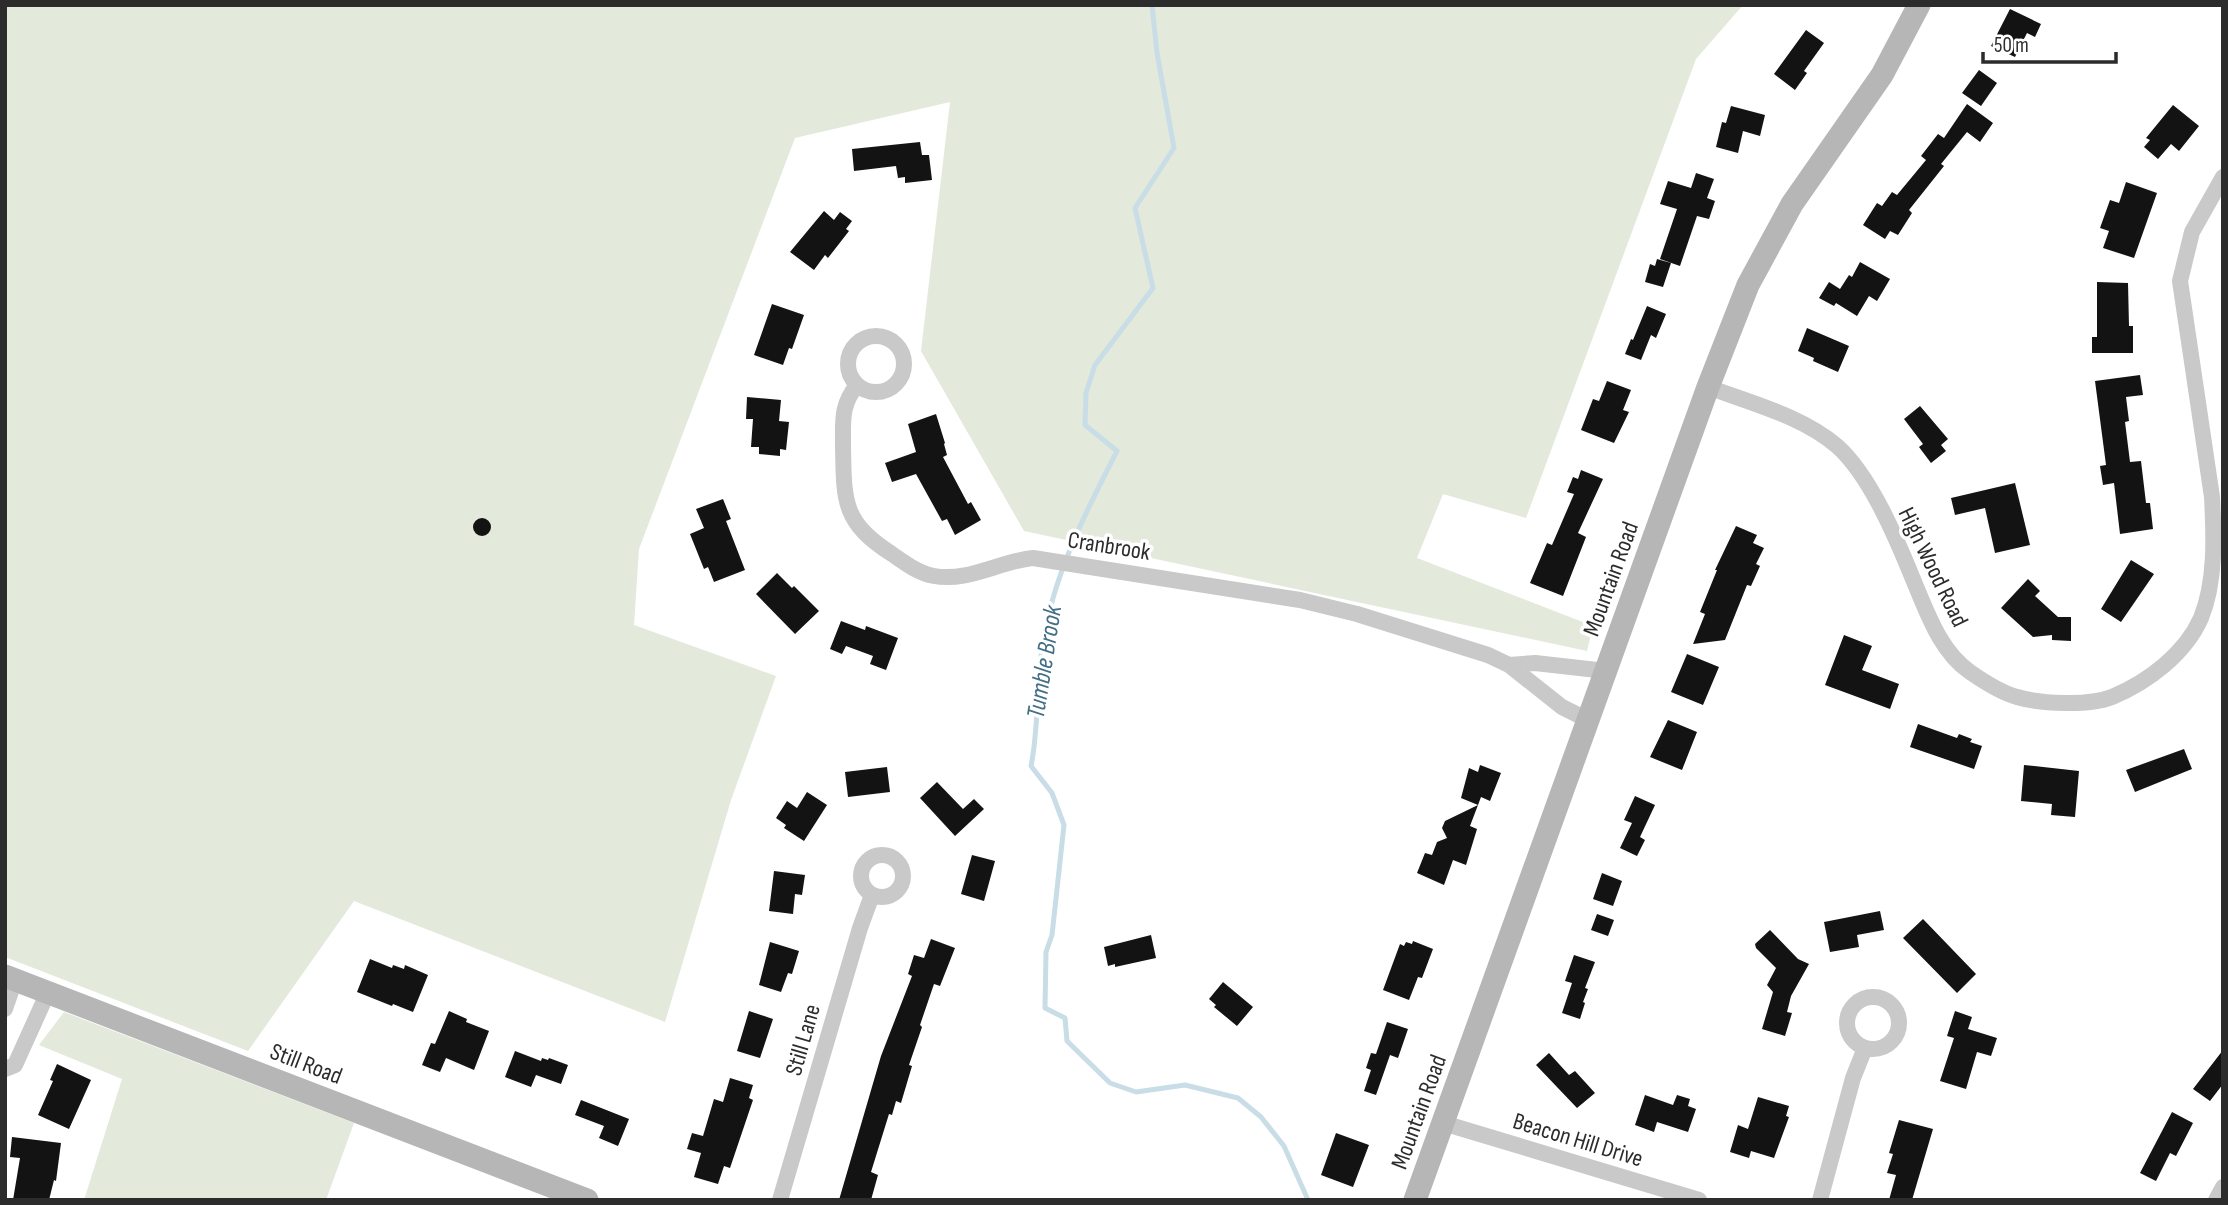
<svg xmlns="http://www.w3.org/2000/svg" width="2228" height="1205" font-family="'Sofia Sans Condensed',sans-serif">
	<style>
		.green { fill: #e3e9db }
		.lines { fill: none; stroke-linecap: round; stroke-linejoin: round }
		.stream { stroke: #c9dde7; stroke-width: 5 }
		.building { fill: #131313 }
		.street { stroke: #c9c9c9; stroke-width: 16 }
		.secondary { stroke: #b6b6b6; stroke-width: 23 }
		.labels { text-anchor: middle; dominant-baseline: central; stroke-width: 7; stroke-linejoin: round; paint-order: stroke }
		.street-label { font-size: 24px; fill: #2c2c2c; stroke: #fff }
		.water-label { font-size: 26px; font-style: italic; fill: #436f86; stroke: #fff }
	</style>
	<rect width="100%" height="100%" fill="#fff"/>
	<path class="green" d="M5,5h1738l-47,54 -170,459 -83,-24 -26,64 176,68 -6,25 -563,-120 -103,-180 29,-249 -155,36 -156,411 -5,76 142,51 -45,124 -66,222 -311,-121 -106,150 -243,-94z
		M64,1012l290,111 -28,77h-242l38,-121 -83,-34z"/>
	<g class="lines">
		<path class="stream" d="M1152,5l5,48 17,95 -39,60 18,80 -58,77 -9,28 -1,32 32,26c-32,62 -65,127 -75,197 -6,39 -3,79 -11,118l21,27 12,32 -12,110 -6,17 -1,56 20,10 2,23 43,42 26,9 49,-7 53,13 23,19 23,29 24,54"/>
	</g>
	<path class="building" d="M2010,9l31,15 -6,13 -8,-4 -12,24 -24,-11z
		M1806,30l18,13 -20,28 3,2 -12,17 -21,-16z
		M1979,70l18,13 -16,23 -19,-13z
		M1967,104l26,19 -13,19 -13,-10 -26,32 3,2 -35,44 3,3 -14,22 -8,-4 -5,8 -22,-14 14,-22 5,3 10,-14 5,3 29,-35 -5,-4 17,-22 6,4z
		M2173,105l26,21 -20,25 -8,-7 -13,15 -14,-12 6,-7 -4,-2z
		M1731,106l34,9 -5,21 -17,-5 -5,22 -22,-6 6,-25 4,1z
		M920,142l2,13h7l3,25 -27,3v-6l-7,1 -2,-12 -42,5 -2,-22z
		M1696,173l18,6 -7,19 8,3 -6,18 -12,-3 -17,50 -20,-7 17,-50 -17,-5 8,-23 23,7z
		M2126,182l31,11 -23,65 -31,-10 6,-17 -9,-3 10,-28 9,3z
		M824,211l10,9 6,-8 12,9 -6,8 3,2 -21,27 -3,-3 -11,15 -24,-18z
		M1657,259l14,4 -8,24 -18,-5 5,-18 5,2z
		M1860,262l30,17 -13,22 -8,-5 -12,20 -21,-13 -2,3 -15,-8 10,-16 11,7 9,-14 3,2z
		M2097,282l31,1 1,43h4v27h-41v-16h5z
		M772,304l32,11 -12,34 -3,-1 -6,17 -29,-10z
		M1647,306l19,8 -10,24 -5,-3 -10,25 -16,-6 6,-15 2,1z
		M1807,328l42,18 -11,26 -25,-11 1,-3 -16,-7z
		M2140,375l3,20 -17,2 3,24 -4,1 5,40 11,-1 5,42h4l3,26 -33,5 -6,-51 -11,2 -3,-19 6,-1 -11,-84z
		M1607,381l24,9 -8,20 6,2 -15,31 -33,-13 12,-31 6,2z
		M747,397l34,3 -2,21 10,1 -3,28 -6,-1v7l-21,-2v-7h-8l2,-28h-7z
		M1920,406l28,33 -7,6 5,6 -15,12 -12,-16 4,-3 -19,-25z
		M936,414l9,29 -1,1 3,11 -4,2 25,47 3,-2 10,18 -26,15 -8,-16 -5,2 -26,-47 -24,8 -7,-19 31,-11 -8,-28z
		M1581,470l22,9 -25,54 8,4 -23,59 -33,-13 17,-40 5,2 22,-51 -7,-2 6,-15 5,2z
		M2015,483l15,62 -35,8 -10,-45 -30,7 -4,-17z
		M723,499l8,20 -5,2 19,49 -31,12 -6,-15 -4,2 -14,-35 14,-6 -8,-19z
		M473 527a9 9 0 1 1 18 0a9 9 0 1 1-18 0Z
		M1736,526l21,9 -4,8 11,5 -8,16 4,2 -9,20 -4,-1 -22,55 -32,4 12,-30 -5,-2 17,-42h-2z
		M2131,560l23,14 -33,48 -20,-13z
		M777,573l15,15 2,-2 25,25 -24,23 -39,-40z
		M2028,579l12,12 -5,5 23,21h13v24l-19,-1v-5l-19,2 -32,-29z
		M841,621l24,9 1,-4 32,12 -12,32 -16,-6 3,-8 -27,-10 -4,8 -12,-5z
		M1844,635l28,11 -10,24 37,14 -9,25 -65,-24z
		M1687,654l32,13 -16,38 -32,-13z
		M1668,720l29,12 -15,38 -32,-13z
		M1918,724l39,14 2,-4 13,5 -2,3 12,4 -8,23 -64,-22z
		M2184,749l8,20 -57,23 -9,-22z
		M1480,765l21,8 -11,28 -9,-4 -3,8 -17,-7 8,-30 9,4z
		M2024,765l55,6 -4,46 -24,-2 1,-11 -31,-3z
		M887,767l3,25 -42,5 -3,-25z
		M937,782l26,27 11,-10 10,10 -29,27 -35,-38z
		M807,792l20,13 -23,36 -20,-13 2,-3 -10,-7 11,-17 10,7z
		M1635,796l20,9 -15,32 5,3 -8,16 -17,-8 12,-25 -8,-3z
		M1478,805l-8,21 7,3 -11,36 -13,-5 -9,25 -27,-12 8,-20 7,2 5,-13 10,-4 -5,-10 3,-7z
		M972,855l23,6 -11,40 -23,-7z
		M774,871l31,4 -3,20 -7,-1 -2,20 -24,-3z
		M1602,873l20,8 -9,25 -20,-7z
		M1880,911l4,19 -27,5 2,12 -29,5 -6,-30z
		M1597,914l17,6 -6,16 -17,-6z
		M1923,919l53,55 -19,19 -54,-55z
		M1770,930l28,29 11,5 -18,32 -4,16 5,1 -7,23 -23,-7 11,-37 -6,-7 9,-17 -20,-20 -1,-4z
		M1151,935l5,23 -41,9v-3l-7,2 -4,-19z
		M931,939l24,9 -15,38 -6,-2 -14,41 2,2 -13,38 3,1 -11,37 -5,-2 -4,14 -3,-1 -18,58 7,3 -7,25h-32l42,-144 31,-80 -4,-2 6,-19 10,3z
		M1413,941l20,8 -11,29 -4,-1 -9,23 -26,-10 17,-46 4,2 2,-4 6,2z
		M770,942l29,9 -7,23 -4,-1 -7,19 -22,-7z
		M1574,955l21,7 -10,26 3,1 -5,13 2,1 -5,16 -18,-6 10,-30 -7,-2z
		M370,959l22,9 1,-3 11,4 1,-4 23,10 -15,37 -20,-8 -1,2 -35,-14z
		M1223,982l30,25 -16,19 -23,-19 2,-2 -7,-6z
		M449,1011l18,8 -1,3 23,9 -15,39 -28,-12 -6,14 -18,-7 9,-22 4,1z
		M749,1011l24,8 -13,39 -23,-7z
		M1955,1011l17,6 -4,12 29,9 -6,18 -14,-4 -11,37 -26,-8 14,-43 -7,-2z
		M1387,1022l21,7 -10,29 -8,-3 -14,40 -12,-4 7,-21 -5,-2 5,-15 5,1z
		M2223,1050v34l-13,17 -17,-12z
		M515,1051l26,10 1,-3 6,2 1,-2 19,7 -7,19 -25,-9 -5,12 -26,-10z
		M1549,1053l20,22 6,-4 20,22 -18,15 -41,-43z
		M57,1064l34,16 -22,49 -31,-14 15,-34 -3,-1z
		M730,1078l23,7 -4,13 4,2 -23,68 -6,-2 -6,18 -24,-7 7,-24 -14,-4 5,-16 11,3 11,-37 9,3z
		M1645,1095l28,10 4,-10 13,4 -2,7 8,3 -8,23 -31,-10 -3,10 -19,-7z
		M1758,1097l31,9 -3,10 3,1 -15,41 -23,-7 -2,7 -19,-6 8,-27 10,4z
		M581,1100l48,19 -11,27 -19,-8 5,-12 -29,-11z
		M2172,1112l21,11 -17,33 -6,-3 -14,28 -16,-8z
		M1899,1120l34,9 -21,71h-23l7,-25 -9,-2 6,-19 -4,-1z
		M1336,1133l33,12 -16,42 -32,-12z
		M12,1137l49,6 -5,38 -2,-1 -5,20h-36l7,-42 -10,-1z"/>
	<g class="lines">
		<path class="street" d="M848 364a28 28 0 1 1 56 0a28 28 0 1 1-56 0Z
			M857,385c-16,20 -14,35 -14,60 1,56 -1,77 49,109 13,9 26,19 42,22 35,6 66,-15 99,-18l267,42 57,14 131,41 21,10 53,42 26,13
			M1708,387c43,16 94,29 129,59 34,30 61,96 78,138 13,31 26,68 55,88 13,9 32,21 47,25 24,7 72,9 95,0 36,-15 73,-43 89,-79 15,-37 13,-82 11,-121l-32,-216 12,-49 31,-55
			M1509,665l26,-2 71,8
			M861 876a21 21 0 1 1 42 0a21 21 0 1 1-42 0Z
			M1847 1023a26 26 0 1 1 52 0a26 26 0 1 1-52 0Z
			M5,1009l10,-29
			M5,1069l10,-4 33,-73
			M1443,1123l256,77
			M780,1200l80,-272 12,-33
			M1820,1200l33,-122 12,-30
			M2216,1200l7,-13"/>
		<path class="secondary" d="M5,976l582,224
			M1415,1200l293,-813 40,-102 44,-81 90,-129 37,-70"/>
	</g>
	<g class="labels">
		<g class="street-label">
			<text transform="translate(1109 546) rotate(9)">Cranbrook</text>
			<text transform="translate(1933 567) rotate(64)">High Wood Road</text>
			<text transform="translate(1611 579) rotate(-70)">Mountain Road</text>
			<text transform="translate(803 1040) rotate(-74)">Still Lane</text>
			<text transform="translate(306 1064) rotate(21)">Still Road</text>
			<text transform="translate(1419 1112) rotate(-70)">Mountain Road</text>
			<text transform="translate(1578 1140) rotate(17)">Beacon Hill Drive</text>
		</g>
		<g class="water-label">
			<text transform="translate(1045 662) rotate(-81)">Tumble Brook</text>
		</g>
	</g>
	<rect width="2228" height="1205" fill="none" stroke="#2c2c2c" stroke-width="14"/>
	<path d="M1983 52v10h133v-10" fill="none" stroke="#2c2c2c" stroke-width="3.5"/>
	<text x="1994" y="52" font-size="21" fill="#2c2c2c" stroke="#ffffff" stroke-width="5" paint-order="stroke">50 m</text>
</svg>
